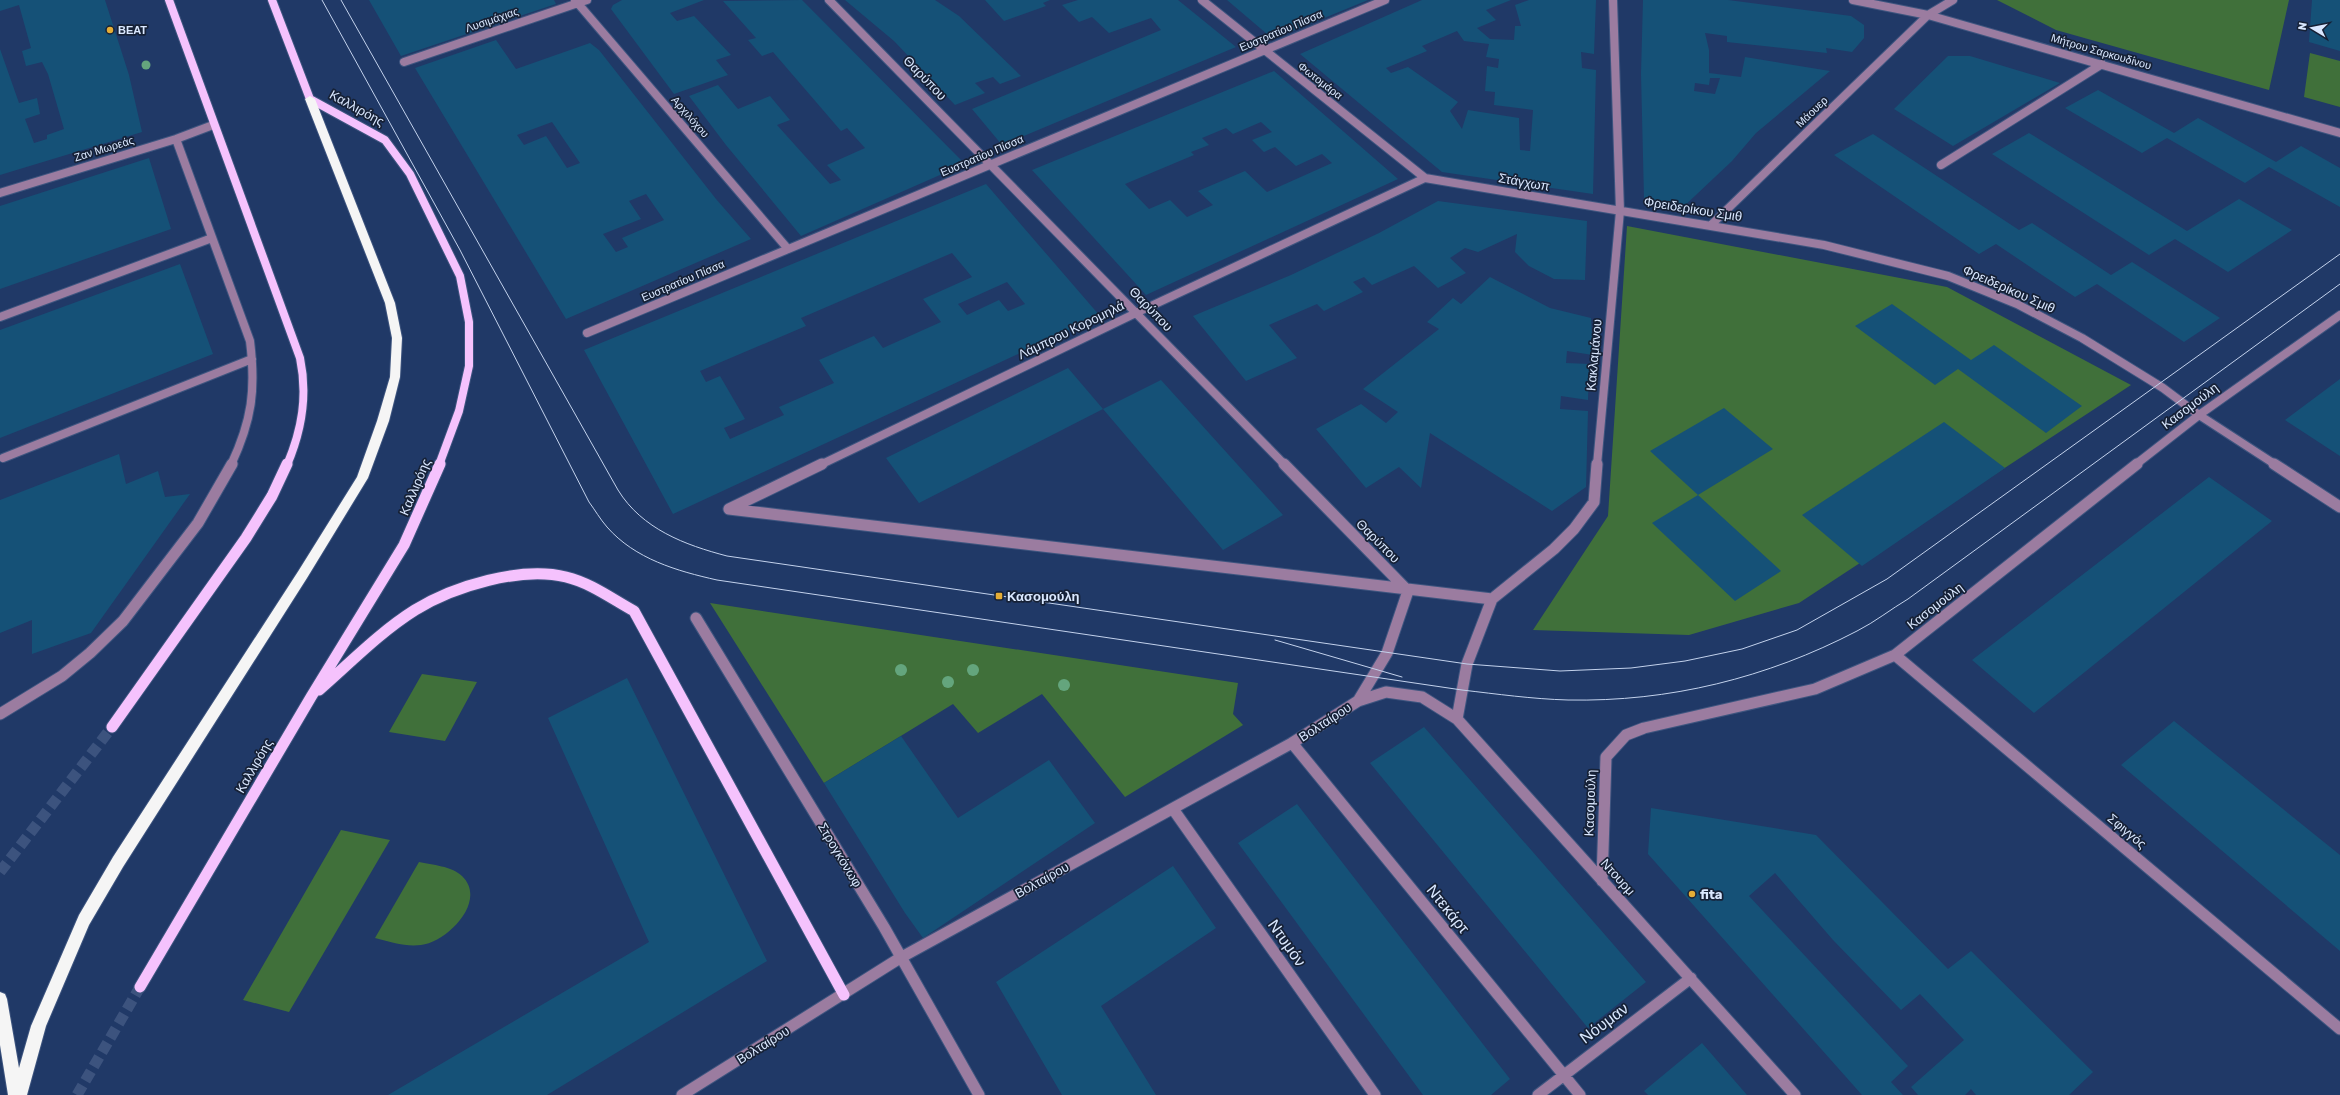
<svg xmlns="http://www.w3.org/2000/svg" width="2340" height="1095" font-family="Rubik,sans-serif">
	<style>
		.green { fill: #40703a }
		.building { fill: #155177; fill-rule: evenodd }
		.lines { fill: none; stroke-linecap: round; stroke-linejoin: round }
		.major-tunnel { stroke: #3c537e; stroke-width: 11; stroke-dasharray: 11 5.5; stroke-linecap: butt }
		.minor-far1-casing { stroke: #3e557f; stroke-width: 10 }
		.minor-casing { stroke: #3e557f; stroke-width: 13 }
		.major-far1-casing { stroke: #3e557f; stroke-width: 10 }
		.major-casing { stroke: #3e557f; stroke-width: 13 }
		.highway-casing { stroke: #3e557f; stroke-width: 2 }
		.minor-far1 { stroke: #9b7ca0; stroke-width: 8 }
		.minor { stroke: #9b7ca0; stroke-width: 11 }
		.major-far1 { stroke: #f5c2fd; stroke-width: 8 }
		.major { stroke: #f5c2fd; stroke-width: 11 }
		.highway { fill: #f5f5f5; fill-rule: evenodd }
		.tram { stroke: #c3d2ec; stroke-width: 1 }
		.tree { fill: #64a57d }
		.poi-dot { fill: #e5ad36; stroke: #162136; stroke-width: 1.5 }
		.labels { text-anchor: middle; dominant-baseline: central; stroke-width: 3.5; stroke-linejoin: round; paint-order: stroke }
		.far-street-label { font-size: 11px; fill: #dae8ff; stroke: #162136 }
		.far-poi-label { font-size: 11px; font-weight: bold; fill: #dae8ff; stroke: #162136; text-anchor: start }
		.street-label { font-size: 13px; fill: #dae8ff; stroke: #162136 }
		.poi-label { font-size: 13px; font-weight: bold; fill: #dae8ff; stroke: #162136; text-anchor: start }
		.near-street-label { font-size: 16px; fill: #dae8ff; stroke: #162136 }
	</style>
	<rect width="100%" height="100%" fill="#203967"/>
	<path class="green" d="M1997,0h292l-20,90 -213,-60z
		M2310,53l30,8v46l-36,-10z
		M1627,226l320,61 184,98 -332,218 -110,32 -156,-5 75,-114z
		M710,603l528,80 -5,31 10,11 -118,72 -83,-103 -64,39 -25,-29 -129,79z
		M422,674l55,8 -32,59 -56,-9z
		M341,830l49,10 -101,172 -46,-12z
		M419,862c13,3 33,4 43,14 26,25 -15,66 -41,69 -15,2 -31,-3 -46,-7z"/>
	<path class="building" d="M0,0h105l24,75 13,57 -142,43v-126l19,54 18,-5 3,16 -15,5 9,24 13,-4v-4l17,-6 -16,-55 -6,-12 -16,4 -4,-15 9,-3 -12,-43 -19,6z
		M369,0h185l2,4 -155,52z
		M622,0h82l-34,13 7,8 17,-5 37,39 -15,5 12,15 -54,19 -63,-85 2,-4z
		M802,0l163,164 -164,72 -75,-91 -37,-49 29,-11 20,24 32,-13 20,24 -13,5 53,59 11,-4 -14,-15 38,-17 -18,-20 -6,3 -68,-79 -11,4 -14,-16 8,-2 -33,-37z
		M845,0h90l24,16 62,60 -21,8 -7,-7 -18,6 10,10 -30,12 -61,-64z
		M985,0h65l-7,3 3,3 -42,15z
		M1078,0h100l58,47 -234,98 -30,-36 189,-79 -10,-12 -42,15 -17,-16 -13,5 -17,-17z
		M1227,0h141l-95,39z
		M1422,0h89l-25,10 10,10 -19,8 13,11 24,1 1,-14h6l-6,-21 14,-5h67l-2,54 -13,-2 1,16 14,2 -3,124 -151,-22 -142,-118zM1457,31l7,10 25,3 -3,13 13,2 -1,9 -11,-2 -2,25 10,1 -1,13 39,5 -3,41 -10,-1 -1,-32 -51,-8 -6,19 -12,-18 8,-9 -50,-35 -17,6 -5,-5 41,-17 -5,-5z
		M1643,0h85l123,16 13,9v13l-12,14 -26,-4 1,5 -100,-11v-6l-22,-3 4,17v23l32,4 4,-20 85,14 -74,62 -24,28 -52,49 -36,-12 -3,-124zM1710,78h10l-5,16 -21,-3 1,-8 14,2z
		M2312,0h28v51l-31,-9z
		M496,40l20,29 74,-26 9,7 117,149 35,40 -185,80 -151,-251zM552,122l28,41 -13,5 -21,-32 -22,9 -7,-10zM646,194l18,26 -42,18 6,9 -12,5 -13,-18 38,-15 -12,-18z
		M1948,56h22l90,27 -107,63 -59,-37z
		M1274,71l124,108 -252,116 -114,-125zM1261,122l11,10 -20,8 12,12 11,-5 21,19 26,-12 10,9 -65,29 -22,-21 -47,20 15,14 -26,12 -17,-17 -21,9 -24,-25 69,-29 -3,-3 18,-7 -7,-7 24,-10 7,6z
		M2098,90l76,43 24,-15 78,44 25,-16 39,22v39l-71,-40 -24,16 -78,-45 -25,15 -77,-45z
		M2029,133l158,98 52,-32 53,31 -64,42 -53,-33 -26,16 -157,-101z
		M1873,134l146,96 13,-7 79,52 21,-13 88,56 -36,24 -87,-58 -22,13 -79,-53 -17,10 -145,-99z
		M149,158l22,71 -171,60v-83z
		M986,184l114,132 -427,198 -89,-164zM952,253l20,24 -49,22 18,23 -58,26 -9,-12 -55,24 15,23 -55,24 5,8 -54,24 -6,-11 21,-9 -25,-43 -14,6 -6,-11 106,-45 -5,-8zM1007,282l18,22 -17,7 -9,-11 -32,15 -9,-11z
		M1438,201l149,20 -2,59 -31,-1 -25,-13 -14,-14 2,-18 -39,18 -13,-4 -15,10 16,15 -28,15 -24,-22 -42,19 -8,-8 -11,5 10,10 -39,19 -7,-7 -48,21 28,33 -51,23 -53,-65 98,-41 88,-42z
		M180,264l33,90 -213,84v-108z
		M1490,277l60,31 41,10 2,37 -26,-4 -1,12 23,1 -1,36 -27,-4 -1,13 28,2 -2,76 -34,24 -122,-78 -9,55 -22,-21 -33,21 -50,-59 45,-25 25,19 12,-11 -35,-23 76,-60 -12,-7 26,-24 8,6z
		M1892,304l79,56 23,-15 88,61 -36,27 -88,-64 -23,16 -80,-59z
		M1068,368l35,41 58,-29 122,135 -60,35 -120,-141 -184,94 -33,-45z
		M2340,379v77l-55,-36z
		M1724,408l49,41 -75,46 -48,-44z
		M1944,422l61,46 -143,98 -60,-51z
		M119,454l7,30 32,-13 7,26 25,-3 -99,139 -59,21v-34l-32,13v-133z
		M2209,477l63,44 -238,192 -62,-53z
		M1698,495l83,76 -46,30 -83,-78z
		M627,678l140,283 -220,134h-159l261,-153 -101,-224z
		M2174,721l166,134v96l-219,-186z
		M1424,727l222,255 -58,46 -218,-265z
		M901,736l57,82 91,-58 46,63 -172,115 -18,-25 -81,-130z
		M1297,804l213,275 -19,16h-68l-185,-252z
		M1651,808l165,27 132,134 23,-18 122,121 -24,23h-93l-5,-6 -6,6h-47l-7,-8 53,-47 -44,-46 -19,16 -68,-70 -58,-67 -26,23 159,170 -17,16 12,13h-41l-214,-241z
		M1173,866l43,62 -115,78 55,89h-94l-66,-113z
		M1702,1043l45,52h-99l-4,-4z"/>
	<g class="lines">
		<path class="major-tunnel" d="M0,872l112,-145
			M77,1095l63,-108"/>
		<g class="minor-far1-casing">
			<path id="minor-far1" d="M575,0l213,249
				M829,0l456,465
				M1202,0l223,178 399,67 124,31 69,28 65,34 81,50 36,27 77,50
				M1853,0l75,15 412,118
				M404,62l183,-62
				M176,139l74,202c6,49 2,79 -19,124
				M1941,165l161,-101
				M0,193l176,-54 37,-14
				M1711,225l217,-210 25,-15
				M0,317l212,-79
				M587,333l798,-333
				M3,458l249,-99
				M820,465l316,-152 289,-135
				M1597,465l23,-254 -7,-211
				M2135,465l64,-50 141,-100"/>
		</g>
		<g class="minor-casing">
			<path id="minor" d="M1284,464l124,127
				M2274,464l66,43
				M729,509l93,-45
				M729,509l763,90
				M696,618l188,309 95,168
				M1895,655l445,374
				M1358,701l28,-9 36,5 35,22 338,376
				M0,714l62,-38 28,-23 33,-32 75,-98 34,-59
				M1457,719l10,-55 25,-65 62,-50 20,-20 20,-27 3,-38
				M1292,743l288,352
				M1173,809l202,286
				M1602,881l4,-124 20,-22 18,-7 171,-39 80,-34 242,-191
				M682,1095l218,-137 392,-215 66,-42 29,-48 21,-62
				M1538,1095l153,-117"/>
		</g>
		<g class="major-far1-casing">
			<path id="major-far1" d="M169,0l131,358c8,38 2,72 -13,107
				M272,0l38,99 75,41 25,34 50,102 9,46v44l-10,45 -20,54"/>
		</g>
		<g class="major-casing">
			<path id="major" d="M319,690c31,-27 61,-58 96,-80 39,-24 106,-44 151,-33 25,6 46,22 68,34l210,384
				M112,727l134,-189 26,-42 15,-32
				M140,987l171,-290 93,-152 36,-81"/>
		</g>
		<g class="highway-casing">
			<path id="highway" d="M310,96l5,3 80,204 7,35 -2,39 -11,44 -21,57 -61,100 -184,289 -34,58 -43,101 -19,69h-19l-8,-50v-53l5,2 2,5 12,69 12,-42 48,-111 34,-58 186,-287 58,-93 20,-56 13,-44 2,-39 -7,-35 -80,-204z"/>
		</g>
		<use href="#minor-far1" class="minor-far1"/>
		<use href="#minor" class="minor"/>
		<use href="#major-far1" class="major-far1"/>
		<use href="#major" class="major"/>
		<use href="#highway" class="highway"/>
		<path class="tram" d="M322,0l138,250 129,252c6,8 11,17 18,25 28,32 70,44 110,53l745,110c35,4 70,9 106,10 101,2 199,-22 289,-69 18,-9 34,-22 51,-32l432,-315
			M341,0l277,490c24,39 67,55 109,66l740,108 93,7 71,-3 54,-7 57,-12 55,-19 90,-51 453,-325
			M1275,640l127,37"/>
	</g>
	<g class="tree">
		<circle cx="146" cy="65" r="4.5"/>
		<circle cx="901" cy="670" r="6"/>
		<circle cx="973" cy="670" r="6"/>
		<circle cx="948" cy="682" r="6"/>
		<circle cx="1064" cy="685" r="6"/>
	</g>
	<g class="poi-dot">
		<circle cx="110" cy="30" r="4"/>
		<rect x="995" y="592" width="8" height="8" rx="2"/>
		<circle cx="1692" cy="894" r="4"/>
	</g>
	<g class="labels">
		<g class="far-street-label">
			<text transform="translate(492 20) rotate(-19)">Λυσιμάχιας</text>
			<text transform="translate(1281 31) rotate(-23)">Ευστρατίου Πίσσα</text>
			<text transform="translate(2101 52) rotate(16)">Μήτρου Σαρκουδίνου</text>
			<text transform="translate(1320 81) rotate(38)">Φωτομάρα</text>
			<text transform="translate(1812 112) rotate(-44)">Μάουερ</text>
			<text transform="translate(690 117) rotate(49)">Αρχιλόχου</text>
			<text transform="translate(104 149) rotate(-17)">Ζαν Μωρεάς</text>
			<text transform="translate(982 156) rotate(-23)">Ευστρατίου Πίσσα</text>
			<text transform="translate(683 281) rotate(-23)">Ευστρατίου Πίσσα</text>
		</g>
		<g class="far-poi-label">
			<text x="118" y="30">ΒΕΑΤ</text>
		</g>
		<g class="street-label">
			<text transform="translate(925 78) rotate(46)">Θαρύπου</text>
			<text transform="translate(357 108) rotate(29)">Καλλιρόης</text>
			<text transform="translate(1524 182) rotate(10)">Στάγχωπ</text>
			<text transform="translate(1693 209) rotate(9)">Φρειδερίκου Σμιθ</text>
			<text transform="translate(2009 289) rotate(24)">Φρειδερίκου Σμιθ</text>
			<text transform="translate(1151 309) rotate(46)">Θαρύπου</text>
			<text transform="translate(1071 330) rotate(-26)">Λάμπρου Κορομηλά</text>
			<text transform="translate(1594 355) rotate(-85)">Κακλαμάνου</text>
			<text transform="translate(2190 406) rotate(-37)">Κασομούλη</text>
			<text transform="translate(415 487) rotate(-67)">Καλλιρόης</text>
			<text transform="translate(1378 541) rotate(45)">Θαρύπου</text>
			<text transform="translate(1935 606) rotate(-38)">Κασομούλη</text>
			<text transform="translate(1325 722) rotate(-33)">Βολταίρου</text>
			<text transform="translate(254 766) rotate(-60)">Καλλιρόης</text>
			<text transform="translate(1590 803) rotate(-88)">Κασομούλη</text>
			<text transform="translate(2127 831) rotate(40)">Σφιγγός</text>
			<text transform="translate(840 855) rotate(59)">Στρογκόνωφ</text>
			<text transform="translate(1618 877) rotate(48)">Ντουρμ</text>
			<text transform="translate(1042 880) rotate(-29)">Βολταίρου</text>
			<text transform="translate(763 1045) rotate(-32)">Βολταίρου</text>
		</g>
		<g class="poi-label">
			<text x="1007" y="596">Κασομούλη</text>
			<text x="1700" y="894">fita</text>
		</g>
		<g class="near-street-label">
			<text transform="translate(1448 909) rotate(51)">Ντεκάρτ</text>
			<text transform="translate(1287 943) rotate(55)">Ντυμόν</text>
			<text transform="translate(1604 1023) rotate(-37)">Νόυμαν</text>
		</g>
	</g>
	<g transform="translate(2312 28) rotate(280)" stroke="#162136" stroke-width="3" paint-order="stroke">
	<path d="M0-3L7 15L0 10L-7 15Z" fill="#dae8ff"/>
	<text y="-6" font-size="11" font-weight="bold" text-anchor="middle" fill="#dae8ff">N</text>
	</g>
</svg>
